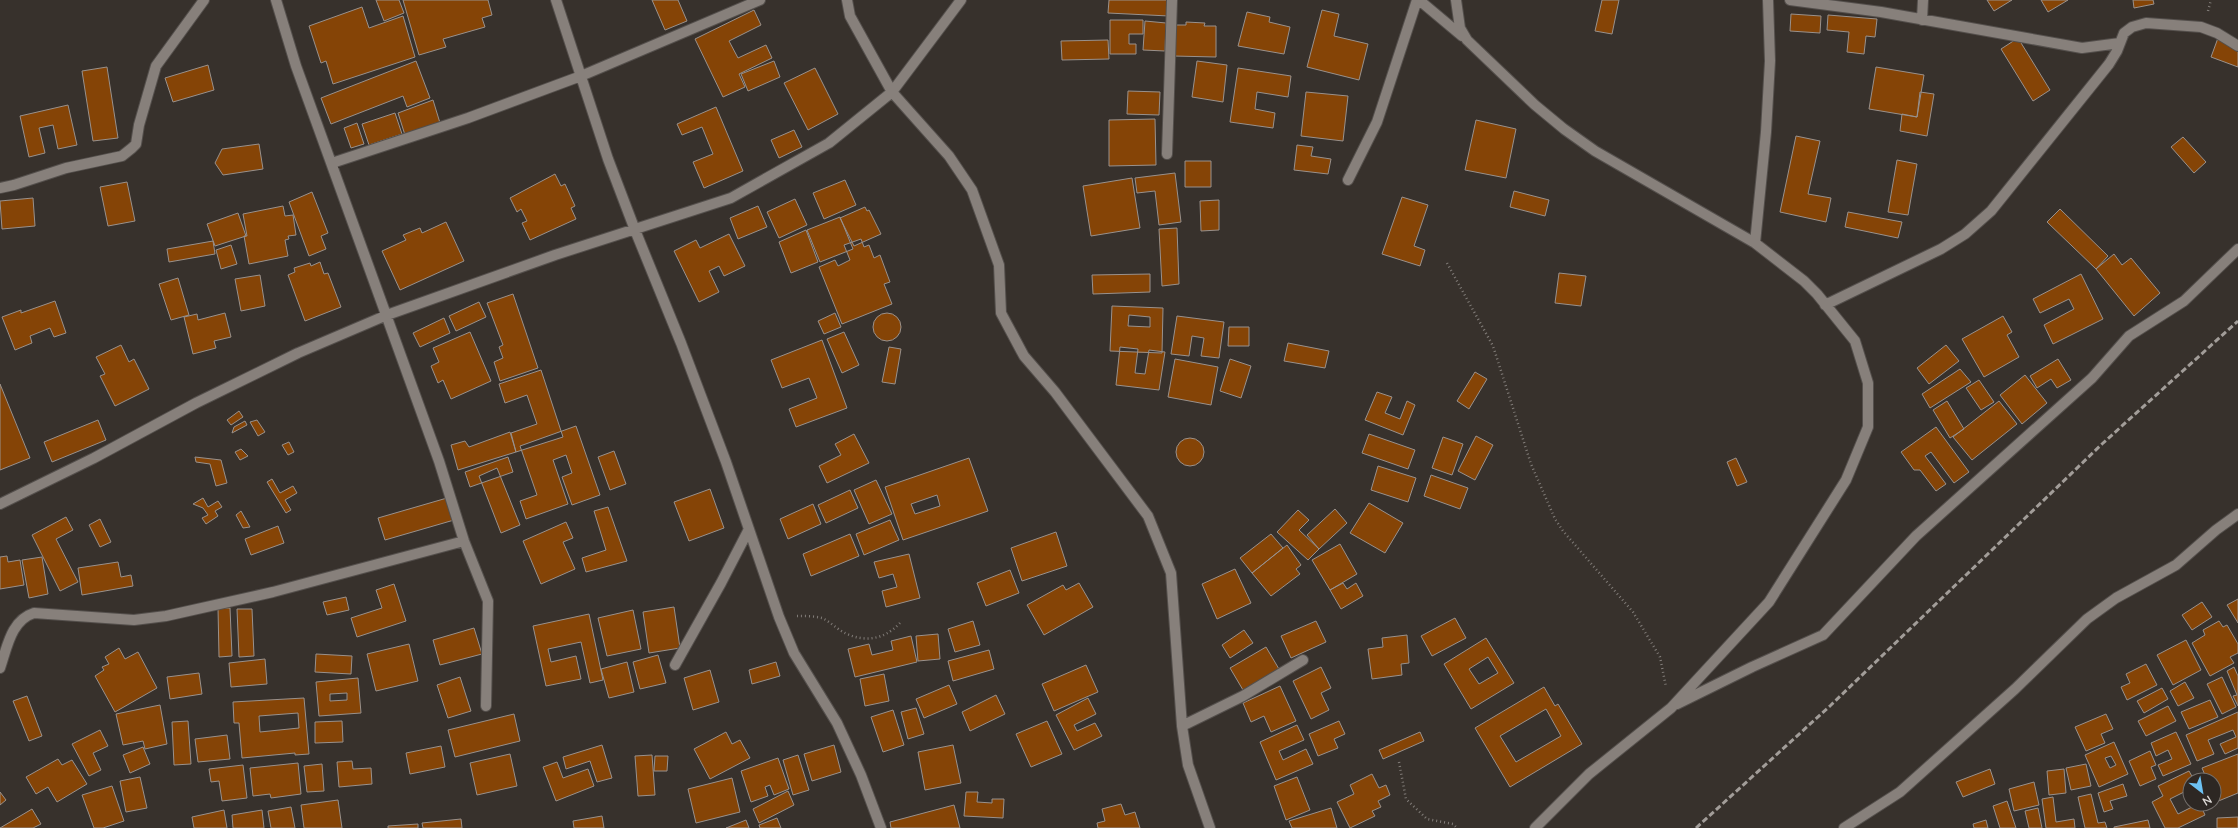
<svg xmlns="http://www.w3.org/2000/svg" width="2238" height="828" font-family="Lato,sans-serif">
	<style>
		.building { fill: #854406; stroke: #99918c; fill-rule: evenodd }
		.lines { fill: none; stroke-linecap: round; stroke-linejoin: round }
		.minor-casing { stroke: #544f4c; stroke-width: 12 }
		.path { stroke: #817c78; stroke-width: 2.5; stroke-dasharray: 1 3; stroke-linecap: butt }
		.minor { stroke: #87807b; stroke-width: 10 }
		.rail { stroke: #a29d99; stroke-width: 3; stroke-dasharray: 6 3; stroke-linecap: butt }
	</style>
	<rect width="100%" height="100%" fill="#37312c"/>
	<path class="building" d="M376,0h23l5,13 -20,8z
		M403,0h85l4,15 -10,3 3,9 -42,12 3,8 -27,8z
		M652,0h26l9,21 -22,9z
		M1109,0h61l-1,16 -61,-3z
		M1602,0h17l-7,34 -17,-3z
		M1987,0h25l-18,11z
		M2041,0h27l-20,12z
		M2133,0h20l1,4 -20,4z
		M362,7l7,21 34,-12 12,41 -82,27 -7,-23 -5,2 -12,-37z
		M754,10l7,15 -32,16 9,17 28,-13 6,13 -33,16 6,13 -22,10 -28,-58z
		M1322,10l17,4 -5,22 34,8 -9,36 -52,-13z
		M1247,12l23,5 -1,5 21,5 -6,27 -46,-8z
		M1791,14l30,2 -1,17 -30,-2z
		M1828,15l49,4 -2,18 -9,-1 -2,18 -17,-2 2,-20 -22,-2z
		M1110,20h33v14h-14v10h7v10h-26z
		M1145,21l21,2 -1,28 -22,-1z
		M1186,22l19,1 -1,3h12v31l-43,-1 1,-31h12z
		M2018,38l32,52 -17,11 -32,-52z
		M2218,38l20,7v22l-27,-10z
		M1108,40l1,19 -47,1 -1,-19z
		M416,61l14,37 -23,9 -4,-11 -72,28 -10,-26z
		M774,61l6,16 -32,14 -7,-17z
		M1197,61l30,4 -4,37 -31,-5z
		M208,65l6,25 -41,12 -8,-24z
		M107,67l11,71 -25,3 -11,-70z
		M1876,67l48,8 -7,42 -48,-8z
		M815,68l23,46 -30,16 -24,-47z
		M1238,68l53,8 -3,21 -31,-5 -2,17 20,4 -2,15 -43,-6z
		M1128,91l32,1 -1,23 -32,-1z
		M1306,92l42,4 -5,45 -42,-5z
		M1920,92l14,2 -7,42 -27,-5 2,-17 15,3z
		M433,100l7,23 -35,12 -7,-22z
		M68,105l9,40 -19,4 -5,-24 -14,3 6,25 -16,4 -9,-41z
		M716,107l27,64 -39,17 -11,-26 20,-8 -11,-27 -20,8 -5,-11z
		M395,113l7,21 -33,11 -7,-21z
		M1155,119l1,46 -47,1v-46z
		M1476,120l40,9 -10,49 -41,-8z
		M357,123l7,21 -13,4 -7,-20z
		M794,130l8,17 -23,11 -8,-18z
		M1796,136l24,5 -12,53 23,4 -5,24 -46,-10z
		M2183,137l23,25 -12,11 -23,-26z
		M259,144l4,25 -40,6 -8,-12 7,-14z
		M1297,145l16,2 -2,9 20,3 -3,15 -34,-4z
		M1897,160l20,4 -9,51 -20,-3z
		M1185,161h26v26h-26z
		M1175,173l6,49 -22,3 -4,-34 -18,2 -2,-15z
		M555,174l6,12 4,-2 10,22 -4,2 5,11 -46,21 -8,-17 5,-2 -6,-12 -4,3 -7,-14z
		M1132,178l8,50 -49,8 -8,-50z
		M845,180l11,25 -32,14 -11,-26z
		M127,182l8,39 -27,5 -8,-39z
		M1514,191l35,9 -4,16 -35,-9z
		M312,192l16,41 -7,3 5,13 -17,7 -20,-54z
		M1402,197l26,8 -14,41 11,4 -5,16 -38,-12z
		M33,198l2,28 -33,3 -2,-28z
		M795,199l12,26 -28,13 -12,-26z
		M1219,200v30l-18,1 -1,-30z
		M283,206l2,10 8,-1 3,20 -8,1 1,3 -4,1 3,16 -39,8 -5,-28h3l-4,-22z
		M758,206l9,21 -29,12 -8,-21z
		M865,207l2,4 2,-1 12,24 -27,12 -14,-28z
		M2060,209l48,47 -12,13 -49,-47z
		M1848,212l54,10 -4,16 -53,-11z
		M238,213l8,23 -31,10 -8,-22z
		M840,217l13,32 -33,13 -13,-32z
		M446,222l18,39 -64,29 -18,-39 24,-11 -3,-5 17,-7 2,5z
		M1177,228l2,56 -17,2 -3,-57z
		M806,230l12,32 -27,11 -12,-31z
		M729,234l16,32 -21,10 -5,-10 -10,5 10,21 -20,10 -25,-51 22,-11 4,8z
		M861,239l3,8 5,-2 5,13 6,-3 10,27 -6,2 8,20 -50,20 -23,-57 16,-7 3,6 12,-6 -6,-15z
		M213,241l2,13 -46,8 -2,-13z
		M231,245l6,19 -16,5 -5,-19z
		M2114,254l8,11 9,-7 29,35 -26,23 -38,-47z
		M320,262l4,12 4,-1 13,34 -36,14 -17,-46 7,-3 -1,-4 16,-5 1,3z
		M1559,273l27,3 -5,30 -26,-3z
		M1150,274v18l-57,2 -1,-19z
		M2081,274l22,45 -50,25 -9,-19 30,-16 -5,-10 -29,14 -7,-14z
		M260,275l5,31 -24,5 -6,-32z
		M178,278l11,37 -18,5 -12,-36z
		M513,294l25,74 -38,13 -6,-19 9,-4 -4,-11 4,-2 -16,-42z
		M55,301l11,32 -12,4 -4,-9 -20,8 2,7 -17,7 -13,-33 19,-7v3z
		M479,302l7,15 -30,14 -7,-15z
		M1112,306l51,2 -1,45 -52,-2zM1129,315l21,2v10l-22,-1z
		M225,313l6,24 -17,4 2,7 -23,6 -9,-37 13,-3 1,6z
		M835,313l6,14 -17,7 -6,-13z
		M873 327a14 14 0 1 1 28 0a14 14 0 1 1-28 0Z
		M1177,316l47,6 -5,36 -18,-2 3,-18 -12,-2 -3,20 -18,-2z
		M2003,316l9,16 -5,3 12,22 -35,20 -22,-38z
		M444,318l6,15 -30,14 -7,-14z
		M1229,327h20v19h-21z
		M470,332l21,49 -40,18 -8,-19 -5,3 -7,-17 8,-4 -6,-14z
		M844,332l15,33 -17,8 -15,-34z
		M822,340l25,68 -51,19 -7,-18 28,-11 -8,-20 -27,10 -11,-28z
		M1288,343l41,8 -4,17 -41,-7z
		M121,345l8,17 5,-3 15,30 -34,17 -15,-30 5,-2 -9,-17z
		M1946,345l13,16 -30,23 -12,-16z
		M889,347l12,2 -6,35 -13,-2z
		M1120,347l18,2 -3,24 10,1 4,-24 16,2 -6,38 -43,-5z
		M1175,359l43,8 -7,38 -43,-8z
		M1230,359l21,7 -10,32 -21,-7z
		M2058,359l13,21 -14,8 -6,-9 -14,9 -7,-12z
		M1960,369l11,13 -41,26 -8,-14z
		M541,370l22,67 -47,15 -5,-19 26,-9 -10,-29 -22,8 -6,-19z
		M1475,372l12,7 -18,30 -12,-8z
		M2025,375l22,28 -25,21 -22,-29z
		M1979,380l15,22 -13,8 -15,-22z
		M0,384l30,74 -30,12z
		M1377,392l15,5 -7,16 15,6 7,-18 8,4 -12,30 -38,-15z
		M1947,401l17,28 -14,9 -17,-28z
		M1999,401l18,23 -45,36 -19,-23z
		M239,411l4,6 -12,8 -4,-5z
		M98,420l8,20 -54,22 -8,-20z
		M257,420l8,12 -7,4 -8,-14z
		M245,421l2,4 -15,8 2,-6z
		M576,426l24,69 -28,10 -10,-28 10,-4 -6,-18 -13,5 15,44 -42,15 -6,-18 17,-6 -17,-49z
		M1936,427l33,45 -15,11 -23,-31 -6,4 21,28 -10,7 -16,-21h-6l-13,-18z
		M510,432l6,20 -58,18 -7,-25 14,-4 4,6z
		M854,434l15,29 -42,20 -8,-17 22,-11 -6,-11z
		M1369,434l46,16 -7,19 -46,-16z
		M1476,436l17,9 -18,35 -17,-9z
		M1443,437l20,7 -11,31 -20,-7z
		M1176 452a14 14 0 1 1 28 0a14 14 0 1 1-28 0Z
		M289,442l5,10 -6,3 -6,-10z
		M241,449l7,7 -8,4 -5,-8z
		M614,451l12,33 -16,6 -12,-33z
		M195,457l26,3 6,23 -11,3 -6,-22 -14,-2z
		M508,457l5,15 -43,15 -5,-15z
		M969,458l19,53 -85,29 -18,-53zM937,495l3,11 -25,8 -4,-10z
		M1736,458l11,24 -10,4 -10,-24z
		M1378,466l38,12 -8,24 -37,-12z
		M497,468l23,57 -19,8 -22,-57z
		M1431,475l37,13 -8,21 -36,-13z
		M272,479l8,14 13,-7 4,7 -12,7 6,10 -5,3 -19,-31z
		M876,480l16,34 -23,10 -15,-34z
		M710,489l14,39 -35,13 -15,-39z
		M850,490l8,18 -32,15 -8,-18z
		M203,498l5,9 10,-6 4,6 -7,4 3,5 -12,8 -4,-6 6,-3 -5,-7 -10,-4z
		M447,498l7,22 -69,20 -7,-22z
		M1369,503l34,20 -18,30 -35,-20z
		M813,504l8,20 -33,15 -8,-20z
		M608,507l19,54 -41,11 -4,-14 24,-8 -12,-39z
		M1335,509l12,14 -28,26 -12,-14z
		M1298,510l11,10 -10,10 20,19 -11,11 -31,-28z
		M241,511l9,16 -7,1 -7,-13z
		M66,517l7,13 -17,9 22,43 -18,9 -28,-56z
		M100,519l11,23 -11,5 -11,-22z
		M890,520l9,20 -35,15 -8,-21z
		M566,522l7,16 -10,4 12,27 -34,15 -18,-43z
		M278,526l6,17 -33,12 -6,-16z
		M1056,532l11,34 -45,15 -11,-33z
		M850,534l9,22 -48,20 -8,-22z
		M1271,534l12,14 -31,25 -12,-15z
		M1340,544l17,30 -27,16 -18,-30z
		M1287,545l14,20 -5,4 4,5 -29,22 -19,-23z
		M909,554l11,44 -34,9 -4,-16 15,-4 -4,-13 -14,4 -5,-16z
		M7,556l1,6 12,-2 4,25 -24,4v-32z
		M42,557l6,37 -19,4 -7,-38z
		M118,562l3,15 10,-2 2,11 -51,9 -4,-27z
		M1235,569l16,34 -34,16 -15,-35z
		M1010,570l9,23 -33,13 -9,-23z
		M1079,583l14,24 -49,28 -17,-30 36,-20 3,5z
		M1343,583l4,6 9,-6 7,13 -22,13 -11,-19z
		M394,584l12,37 -49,16 -6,-19 31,-10 -6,-18z
		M346,597l3,13 -22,5 -4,-13z
		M2238,599v24l-11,-18z
		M2202,602l10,15 -20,13 -10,-15z
		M674,607l6,41 -31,5 -6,-41z
		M218,608h12l2,48 -13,1z
		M237,609h15l2,47 -15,1z
		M633,610l8,39 -34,7 -9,-38z
		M589,614l14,66 -13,3 -9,-41 -33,7 3,13 25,-6 5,23 -35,7 -13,-60z
		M1455,618l11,20 -34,18 -11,-20z
		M973,621l7,24 -25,7 -7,-23z
		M1316,621l10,21 -35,16 -10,-22z
		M2219,621l4,6 4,-2 11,19v9l-8,4 4,6 -24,13 -18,-33 13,-8 -2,-5z
		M474,628l8,26 -42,11 -7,-25z
		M1244,630l9,13 -23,15 -8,-13z
		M938,634l2,25 -22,2 -2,-25z
		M1407,635l2,28 -8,1 1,11 -30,4 -4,-30 15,-2 -1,-9z
		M911,636l6,26 -62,15 -7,-28 21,-5 3,11 21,-5 -2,-9z
		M1486,638l28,45 -43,26 -27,-45zM1488,657l10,16 -19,11 -10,-15z
		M2186,640l15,30 -28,15 -16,-30z
		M409,644l9,37 -42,10 -9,-37z
		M1266,647l13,22 -36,21 -13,-22z
		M119,648l6,11 13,-7 19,36 -42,24 -20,-36 9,-6 -2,-3 7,-3 -4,-7z
		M989,650l5,19 -41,12 -5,-20z
		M316,654l36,2 -1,18 -36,-2z
		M658,655l8,28 -26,6 -7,-27z
		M265,659l2,25 -36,3 -2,-24z
		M627,662l7,30 -25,6 -8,-29z
		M776,662l4,14 -28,8 -3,-14z
		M2146,664l11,21 -30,15 -6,-13 9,-4 -4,-9z
		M1086,665l12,27 -44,19 -12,-27z
		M1321,667l10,21 -10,5 8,17 -18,9 -18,-38z
		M2234,667l4,9v30l-5,-10 4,-1 -10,-24z
		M710,670l9,32 -26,8 -9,-32z
		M199,673l3,21 -32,5 -3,-22z
		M884,674l5,27 -24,5 -5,-27z
		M460,677l11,34 -23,7 -11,-33z
		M2222,677l14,30 -14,7 -15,-30z
		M358,678l3,35 -42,3 -3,-34zM347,693v7l-17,1v-7z
		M2185,682l9,16 -16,8 -8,-15z
		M949,685l8,19 -33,14 -8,-19z
		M1280,686l16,35 -25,11 -7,-16 -13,6 -8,-19z
		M1544,687l11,19 3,-2 24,40 -72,43 -35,-59zM1546,709l15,27 -45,26 -16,-26z
		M2162,688l6,11 -24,14 -7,-12z
		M996,695l9,19 -35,17 -8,-19z
		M27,696l15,40 -13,5 -16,-40z
		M304,698l5,56 -14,1v-2l-53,5 -3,-35h-5l-1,-21zM298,713l1,15 -39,4 -1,-16z
		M1088,698l8,16 -22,11 3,6 18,-8 7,13 -28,14 -18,-35z
		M2210,700l8,17 -29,12 -8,-17z
		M160,705l7,39 -22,5 -2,-8 -20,4 -7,-31z
		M2168,706l8,15 -30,15 -8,-15z
		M916,708l8,26 -16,5 -7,-27z
		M893,710l11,35 -21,7 -12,-35z
		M2238,712v36l-13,6 -5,-10 16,-7 -3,-7 -25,10 6,14 -17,7 -11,-26z
		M514,714l6,27 -65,16 -7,-27z
		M2106,714l7,15 -12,5 4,9 -19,8 -11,-24z
		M188,721l3,43 -17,1 -2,-43z
		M342,721l1,21 -28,1v-21z
		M1047,721l15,33 -31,13 -15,-33z
		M1339,721l6,13 -11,5 4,9 -20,8 -9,-22z
		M1297,725l7,15 -25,11 4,9 23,-11 7,15 -37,16 -16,-38z
		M100,730l8,16 -15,7 8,17 -12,6 -17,-32z
		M726,732l6,12 8,-4 10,18 -40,21 -16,-30z
		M1420,732l4,9 -41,18 -4,-9z
		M2176,732l15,32 -28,12 -5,-11 14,-6 -4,-9 -12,6 -5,-13z
		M227,735l3,24 -32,3 -3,-23z
		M2114,742l14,32 -29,13 -14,-32zM2111,756l5,9 -6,3 -5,-10z
		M602,745l10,33 -15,4 -7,-21 -24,8 -3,-12z
		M834,745l7,27 -29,9 -8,-27z
		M953,745l8,38 -36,7 -7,-38z
		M441,746l4,21 -35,7 -4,-21z
		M143,747l7,17 -20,9 -7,-18z
		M2150,751l6,14 -5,2 5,12 -16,7 -11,-25z
		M510,754l7,32 -40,9 -7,-32z
		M2238,754v39l-22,9 -2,-22h-7l-5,-12z
		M652,755l3,40 -17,1 -3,-40z
		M798,755l11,35 -16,5 -10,-35z
		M655,756h13l-1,15h-13z
		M778,758l11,31 -15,6 -4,-10 -5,2 3,9 -17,6 -10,-31z
		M58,759l4,6 10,-5 15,24 -30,18 -9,-15 -12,7 -10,-17z
		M352,761l1,8 18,-1 1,16 -33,3 -2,-25z
		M557,762l6,16 25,-9 6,17 -38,15 -13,-34z
		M298,763l3,31 -30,4 -1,-4 -17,2 -3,-28z
		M322,764l2,27 -17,1 -3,-26z
		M2086,764l5,22 -20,4 -5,-22z
		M243,765l4,33 -25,3 -3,-20 -8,1 -2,-13z
		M1990,769l5,15 -32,13 -7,-15z
		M2064,769l2,24 -17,2 -2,-24z
		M2189,771l5,9h-4v18l-4,-7 -16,8 8,15 16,-8 -1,-2h7l5,11 -27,13h-13l-13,-26 11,-6 -5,-10z
		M1372,774l7,14 7,-3 4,10 -12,6 3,6 -9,4 3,5 -25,12 -13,-26 17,-8 -4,-9z
		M140,777l7,31 -21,4 -6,-31z
		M1297,777l13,33 -24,10 -12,-34z
		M732,778l8,34 -44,11 -8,-34z
		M2034,782l5,23 -25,6 -5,-22z
		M2123,784l4,12 -17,5 3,8 -9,3 -6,-19z
		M112,786l12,35 -21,7h-9l-12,-33z
		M788,791l6,14 -35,18 -6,-14z
		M0,792l6,8 -6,5z
		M966,792h12l-1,10 15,1v-4h12l-1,19 -39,-2z
		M2091,794l7,29 7,-1 2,6h-22l-7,-31z
		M2053,797l3,25 18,-3 1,9h-29l-4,-29z
		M338,800l4,28h-38l-3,-23z
		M2007,801l9,27h-16l-7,-22z
		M1121,804l4,11 10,-3 5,16h-42l-1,-5 8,-2 -3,-12z
		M954,805l6,23h-69l-1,-6z
		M291,807l4,21h-24l-3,-17z
		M1331,808l6,20h-45l-3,-7z
		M2038,808l4,20h-13l-4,-17z
		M32,809l9,15 -8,4h-33z
		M224,810l3,18h-33l-2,-11z
		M262,810l2,18h-31l-1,-13z
		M602,816l2,12h-30l-1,-7z
		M2238,817v11h-21v-10z
		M777,818l4,10h-21l-1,-3z
		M461,819l1,9h-39l-1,-5z
		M746,820l3,8h-23z
		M1986,820l2,8h-14l-1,-4z
		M2148,820l2,8h-36v-1z
		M418,824v4h-30v-2z"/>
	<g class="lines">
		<g class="minor-casing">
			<path id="minor" d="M276,0l20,66 143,395 25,80 24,60 -2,105
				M556,0l52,159 27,71 46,113 45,119 53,155 15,36 43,70 24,52 20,53
				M847,0l3,16 42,76 57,64 23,34 27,75 2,48 23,43 31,36 93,124 23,57 11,153 6,39 22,63
				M1419,0l43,36
				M1456,0l4,28 7,12 68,65 29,24 31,22 160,92 49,38 13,13 38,47 13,42v44l-22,53 -77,122 -98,106 -82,66 -54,54
				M1790,0l91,12 201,36 38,-5
				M1922,20l1,-20
				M1167,154l5,-154
				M332,163l136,-45 113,-42 179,-76
				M1348,180l29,-58 40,-122
				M0,188l14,-3 52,-17 56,-12 10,-8 4,-4 3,-19 17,-59 48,-66
				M1755,243l11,-111 4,-71 -2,-61
				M1825,305l116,-56 24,-15 26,-23 118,-147 8,-13 7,-18 8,-6 14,-4 55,4 16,6 21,13
				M0,504l94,-46 102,-55 102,-50 89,-38 168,-60 176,-57 98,-55 63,-51 69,-92
				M675,665l46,-82 28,-54
				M0,668c7,-20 11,-48 34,-55l100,7 32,-4 107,-24 191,-51
				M1677,704l75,-37 71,-32 93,-99 176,-158 37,-42 55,-35 54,-52
				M1182,726l61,-30 60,-36
				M1844,828l56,-36 115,-103 72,-70 29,-21 60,-33 40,-35 22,-16"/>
		</g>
		<path class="path" d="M2208,11l3,-11
			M1447,263l46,83 38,118 24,55 8,12 70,81 27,45 6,30
			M797,616c8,0 17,0 25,2 7,3 14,10 21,14 21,11 41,8 57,-9
			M1399,762l7,37 21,20 26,5 4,4"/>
		<use href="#minor" class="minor"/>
		<path class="rail" d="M1696,828l135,-123 271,-261 136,-123"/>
	</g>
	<g transform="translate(2202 792) rotate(149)"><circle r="19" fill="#2d2723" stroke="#746f6b"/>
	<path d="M0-3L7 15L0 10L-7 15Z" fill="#6dc2f3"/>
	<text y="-6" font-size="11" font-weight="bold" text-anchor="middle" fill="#dfdbd8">N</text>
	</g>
</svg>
